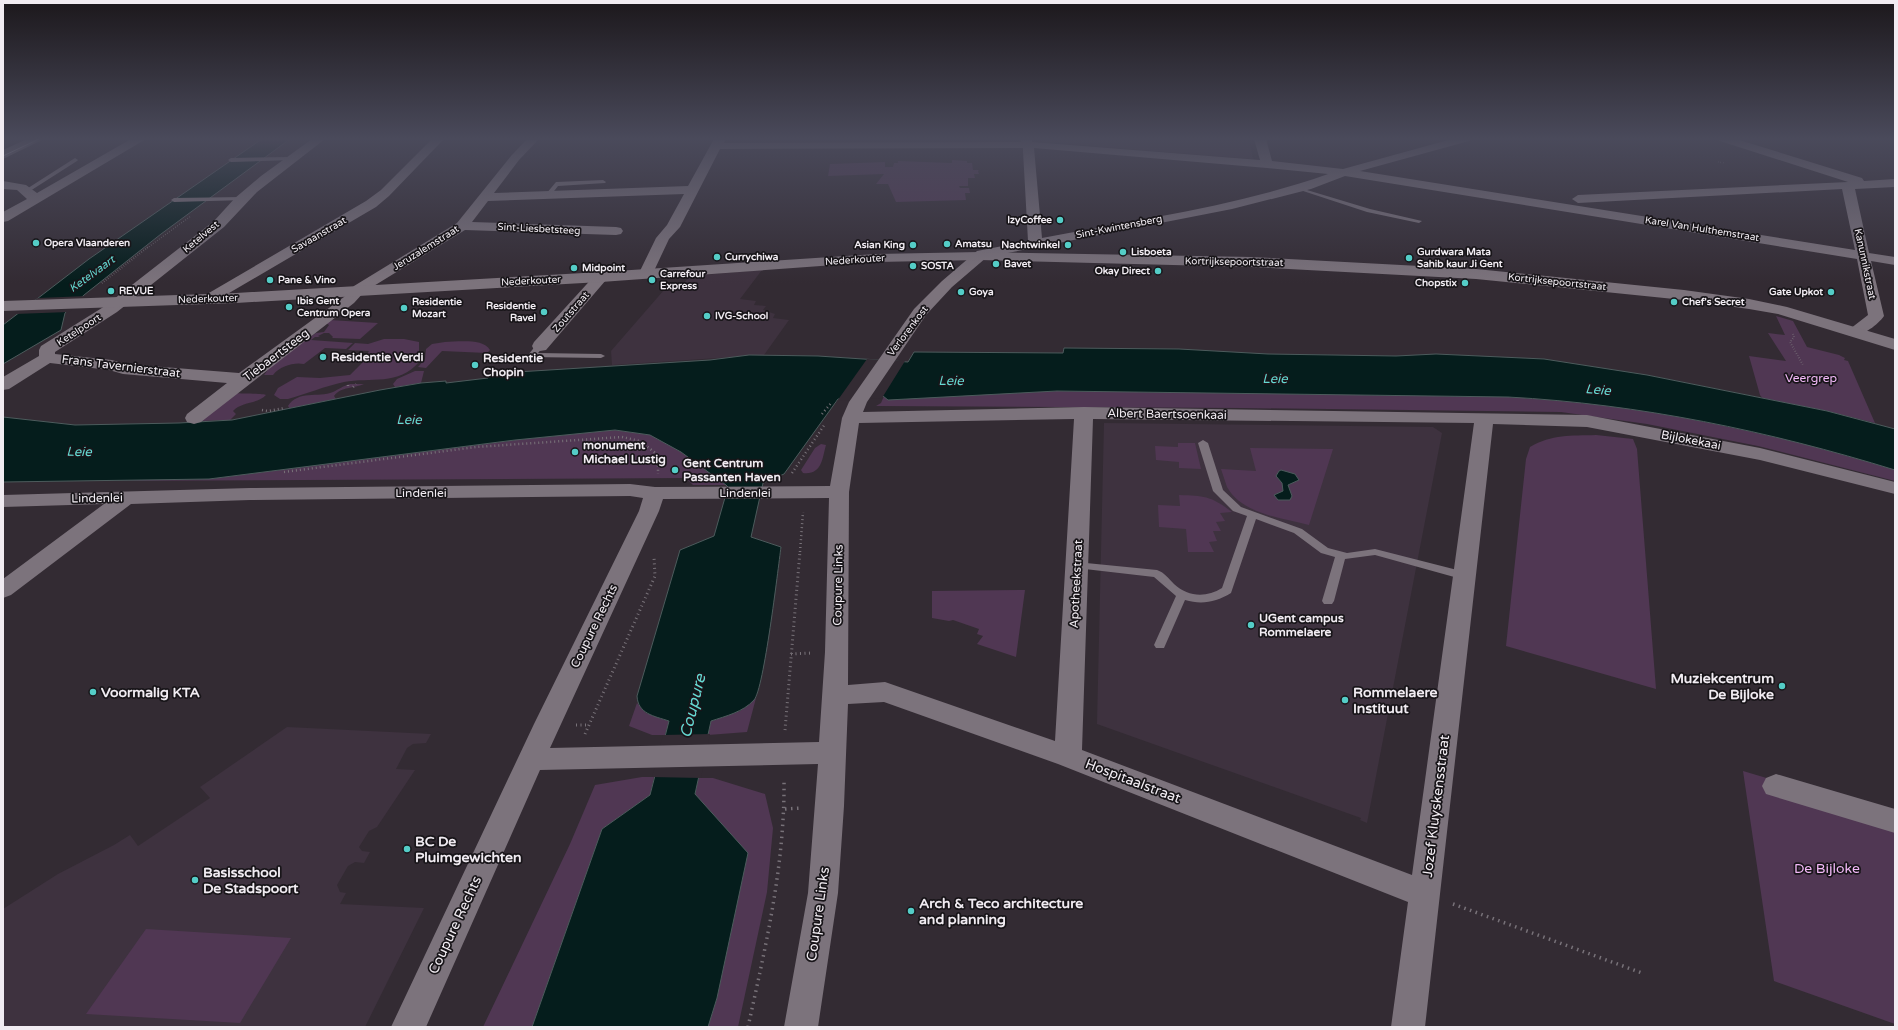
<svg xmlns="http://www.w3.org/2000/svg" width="1898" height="1030" font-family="'Varela Round',sans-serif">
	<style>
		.built { fill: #3e323f }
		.green { fill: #503753 }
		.water { fill: #051d1c; stroke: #4c5b5c }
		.pier { fill: #332b33 }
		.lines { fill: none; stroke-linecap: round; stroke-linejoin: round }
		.path-far4 { stroke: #787279; stroke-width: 1.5; stroke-dasharray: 0.5 2; stroke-linecap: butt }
		.path-far3 { stroke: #787279; stroke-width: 2; stroke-dasharray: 0.5 2; stroke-linecap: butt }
		.path-far2 { stroke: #787279; stroke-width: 2.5; stroke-dasharray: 1 3; stroke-linecap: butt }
		.path-far1 { stroke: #787279; stroke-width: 3; stroke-dasharray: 1 3.5; stroke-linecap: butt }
		.path { stroke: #787279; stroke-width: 3.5; stroke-dasharray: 1.5 4.5; stroke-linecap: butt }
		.lane { fill: #7c737c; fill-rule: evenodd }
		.street { fill: #7c737c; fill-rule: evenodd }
		.secondary { fill: #7c737c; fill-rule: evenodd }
		.tram { stroke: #d0cad1; stroke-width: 1 }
		.poi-dot { fill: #54cdc7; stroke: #181519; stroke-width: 1.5 }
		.labels { text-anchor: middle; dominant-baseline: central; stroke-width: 3.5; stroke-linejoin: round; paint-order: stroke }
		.far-poi-label { font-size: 10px; font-weight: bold; fill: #f1ecf2; stroke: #181519; text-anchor: start }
		.far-street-label { font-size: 10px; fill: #f1ecf2; stroke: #181519 }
		.far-water-label { font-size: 11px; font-style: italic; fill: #65d9d2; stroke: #181519 }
		.street-label { font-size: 12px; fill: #f1ecf2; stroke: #181519 }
		.poi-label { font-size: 12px; font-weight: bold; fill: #f1ecf2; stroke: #181519; text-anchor: start }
		.park-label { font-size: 12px; fill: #f3b9f8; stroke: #181519 }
		.water-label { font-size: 13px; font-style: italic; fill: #65d9d2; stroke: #181519 }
		.near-poi-label { font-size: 14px; font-weight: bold; fill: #f1ecf2; stroke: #181519; text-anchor: start }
		.near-street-label { font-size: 14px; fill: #f1ecf2; stroke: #181519 }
		.near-park-label { font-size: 14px; fill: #f3b9f8; stroke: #181519 }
		.near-water-label { font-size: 16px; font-style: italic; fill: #65d9d2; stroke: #181519 }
	</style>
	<rect width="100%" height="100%" fill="#332b33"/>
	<path class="built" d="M1044,139h205l4,20 -209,-17z
		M762,270l-22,29 16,2 -2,4 12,1 -3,4 12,4 -2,4 16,2 -25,35 -152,10 -1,-14 53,-61 7,1 10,-8h3l6,-7z
		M1104,423l329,4 9,6 -75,390 -7,-3 1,-2 -264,-94z
		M287,727l144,7 -5,9 -13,1 -6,4 -11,21 19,1 -38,57 -8,4 -10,16 3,4 8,1 -6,11 -9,-1 -7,4 -11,19 3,7 6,1 -6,11 84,4 -59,119h-362v-118l55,-35 56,-29 16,-10 8,11 72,-48 -10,-11z"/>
	<path class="green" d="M952,160l15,1v2h5l1,7h6l-1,1 1,3h-5l1,4h-7v8h-9l1,2h9l1,5h-5l1,7 -70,2 -8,-18h-12l8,-10 -56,2 2,-12 55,-2v5h8l1,-4h4v-2l54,2z
		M1776,316l17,5 14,26 32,8 6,3 -1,2 4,1 27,62 -48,-12 -64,-12 -3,-4 -11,-39 37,5 -18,-28 17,2z
		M330,320l48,3 -18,16 -28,-1 1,-1 -4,-4h-5l-6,3 2,1h-5l-4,3 42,3 -7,6 -21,-1 -21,16c-10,-2 -24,2 -31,11h-9l9,-12 43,-30 8,-1 5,-7 -3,-2z
		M384,339h20l15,3v20c-20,24 -49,15 -75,20 -19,4 -38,12 -56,17h-8l-6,-4 4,-7 19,-11 23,1 30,-3 12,-12 7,-12 -21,-1 7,-7 13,1z
		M445,342c12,0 38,-4 45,8l-3,3 -45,-2 -16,17 -8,-1 7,-8 1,-10 6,-5z
		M415,371h9l-3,12 -26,4 -2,-3 4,-5z
		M350,384h14c-11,5 -22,2 -30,12l2,3 -46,10 -2,-3c10,-16 30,-8 45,-14 6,-3 10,-6 17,-8z
		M1057,391l451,6c131,7 261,34 387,73v11l-137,-35 -111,-22 -86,-12 -321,-4 -364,-2 5,-3 3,-7 4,2z
		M235,393c7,1 29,0 31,2 -8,9 -24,6 -33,16l3,3 -6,6 -32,1z
		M615,430l35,5 31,17 45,33h-33l-7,-7 -596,3 119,-2 306,-39z
		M1596,435l37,4 4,10 19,240 -150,-43 20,-187 4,-12c22,-13 41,-11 66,-12z
		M1178,443h17l6,26 -22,-1v-6l-23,-2 -1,-14 23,1z
		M821,444l5,1c-4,14 -4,30 -23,28l-2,-3 14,-22z
		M1250,448l83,1 -24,76c-27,-7 -67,-11 -82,-38 -2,-6 -4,-12 -6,-18l35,2z
		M1179,495c26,1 32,1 53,17l-12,1 5,8 -9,1 5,9h-8l4,10 -8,1 5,10h-26l-2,-23 -27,-2 -1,-22 22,1z
		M1025,590l-9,67 -39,-13 6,-8 -6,-2 2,-5 -26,-9 -4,1 -17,-3v-27z
		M756,698l-9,34 -39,3 3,-14 29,-10z
		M637,703l9,10 23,8 -4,14h-13l-23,-9z
		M1743,771l152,45v208l-121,-43z
		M642,777h12l-4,18 -48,34 -70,198h-49l87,-183 25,-59z
		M698,778h15l52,16 8,34 -6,64 -29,135h-30l9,-29 -22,-203z
		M146,929l145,9 -51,85 -154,-9z"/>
	<path class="water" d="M262,139h28l-129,95 -77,61 -19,18 -4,17 -58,34v-39l86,-66z
		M1064,348l115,1 89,5 128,2 40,-2 108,5 103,16 180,36 68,18v41c-126,-39 -256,-66 -387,-73l-451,-6 -169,9 -5,-4 -45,3 -54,75 -21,9 -12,54 30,10c-3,22 -17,142 -27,153 -11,12 -28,16 -43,21l-16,73 53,59 -31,145 -9,29h-176l70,-198 48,-34 19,-74c-15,-5 -31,-7 -32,-25l43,-146 34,-14 14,-49 -2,-2 -45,-33 -31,-17 -35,-5 -100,10 -306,39 -206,3v-65l72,8 104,-2 53,-3 148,-30 41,-7 25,-2v2l42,-5 2,-3 27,-3 193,-12 39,-5 69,1 90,6 6,-10 149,1z
		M1281,470l14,4 4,6 -11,5 4,11 -2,4h-12l-4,-5 9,-4 -1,-8 -6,-7 3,-5z"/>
	<path class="pier" d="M87,296l-18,16 -54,2 23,-16z
		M867,359l38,2 -23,37 -43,3 -4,3z
		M710,734l-9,44 -49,-1 11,-42z"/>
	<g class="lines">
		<path class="path-far4" d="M1718,162l7,1
			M147,248l44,-32"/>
		<path class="path-far3" d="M102,283l46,-36
			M1793,334l1,3 -4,5 13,23"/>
		<path class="path-far2" d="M348,385v3
			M353,387l3,-3
			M262,410l6,1 17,-3
			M822,414l10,-12
			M284,472l192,-25 146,-10 18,4 18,14v19
			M792,473l33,-49
			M800,552l3,-40"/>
		<path class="path-far1" d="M791,654l21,-1
			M576,725h13
			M785,730l15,-179
			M585,734l70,-158 -1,-19"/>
		<path class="path" d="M785,809l16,-1
			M1453,904l189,69
			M748,1027c18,-82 37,-163 36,-248"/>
		<path class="lane" d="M291,157l2,1v2l-62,2 -3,-2 3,-2z
			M75,158l3,2 -1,1 -47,30 -5,-1z
			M603,180l3,2 -1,1 -47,3 -7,9 -5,-1 10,-12z
			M1297,187l73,22 52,12 -3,2 -52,-11 -70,-23z
			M243,197l2,1v2l-71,2 -3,-2 3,-2z
			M537,344h6l1,2 -6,7 63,1 4,2 -4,2 -72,-1 -1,-2z
			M1203,440l5,3 15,47 18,17 61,22 26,19 19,5 28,-4 94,24 1,3 -5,4 -90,-25 -30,4 -11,42 -2,3h-8l-2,-3 13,-44 -14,-4 -27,-20 -38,-14 -25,74c-15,9 -29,12 -46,7l-21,48h-8l-2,-3 22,-49 -22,-19 -78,-9 -5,-3 5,-3 81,8c8,3 11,8 17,14 14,13 32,14 48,4l25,-72 -14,-5 -20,-20 -15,-48z"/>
		<path class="street" d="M312,139h13l-68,53 -33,35 -107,85 -62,40v2l57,6 13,4 114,9 105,-76 10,-11 103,-63 54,-67 16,-17h12l-20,21 -25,33 194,-7 26,-47h12l-2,4 297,-1 -1,-3h12v3l228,18 -6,-21h12l6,22 71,8 109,-30h19l-2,2 -109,30 495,79 -13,-61 -264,14 -6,-4 6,-4 270,-13 -128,-41 -2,-2h18l126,39 2,3 31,-2v8l-40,2 14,64 26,4v8l-24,-4 13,55c-7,10 -24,22 -36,19l-2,-3 22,-17 -11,-56 -512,-83 -34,13 -79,20 -245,48 -35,30 -26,28 -59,87 -4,10 221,-5 503,8 173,33 135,34v12l-135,-34 -173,-33 -94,-3 -68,603h-34l17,-125 -350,-138 -174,-62 -36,2 -4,102 -6,87 -20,134h-34l24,-134 10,-129 -278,6 -114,257h-35l143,-303 105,-213 4,-13 -13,-2 -380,4 -119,4 -120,91 -8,3v-19l101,-75 -101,3v-12l247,-7 380,-4 25,3 175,-1 12,-68 7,-16 65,-93 28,-28 35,-30 51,-10 -5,-90v-3l-303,1 -40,78 -11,12 -16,34 -2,3h-10l-2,-3 17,-35 11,-13 17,-31 -196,7 -16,21 144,5 5,1 2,3 -2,3 -5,1 -151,-5 -101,62 -10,11 -153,119 -7,2 -7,-2 -2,-4 2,-4 40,-31 -104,-9 -14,-4 -59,-7 -41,26 -6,1v-13l36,-21v-6l2,-4 64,-40 109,-85 21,-23 26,-22zM1034,148l233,20 61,6c-90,32 -193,46 -286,64zM1074,419l-19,322 -170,-59 -37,3 1,-193 10,-69zM1093,419l381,4 -62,452 -330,-125zM829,498l-4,154 -6,90 -269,6 109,-237 4,-12z
			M432,139h12l-55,57 -13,11 -164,96h-10l-3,-3 3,-3 164,-96 15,-11z
			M601,273l5,1 2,3 -2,3 -60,70 -6,1 -6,-1 -2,-4 2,-4 62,-68z
			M1776,774l119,35v24l-129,-39 -4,-8 4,-8z"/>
		<path class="secondary" d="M27,139h15l-2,2 -37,18v-9z
			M131,139h15l-138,82 -5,1v-10l24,-13 -10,-9 -14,-1v-8l23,4 11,8z
			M980,252l271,5 225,12 208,21 65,9 38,8 108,32v11l-117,-36 -29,-5 -65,-9 -208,-21 -225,-12 -271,-7 -104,2 -275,20 -365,21 -233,8v-10l233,-8 365,-21 275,-18z"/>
		<path class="tram" d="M3,156l36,-17"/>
	</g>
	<linearGradient id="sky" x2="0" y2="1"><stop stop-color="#1c181c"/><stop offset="0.49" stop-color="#4a4a5b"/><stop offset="1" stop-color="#4a4a5b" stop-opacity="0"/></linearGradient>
	<rect width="1898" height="283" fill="url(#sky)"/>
	<g class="poi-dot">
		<circle cx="1060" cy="220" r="4"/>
		<circle cx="36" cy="243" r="4"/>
		<circle cx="947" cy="244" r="4"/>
		<circle cx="913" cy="245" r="4"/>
		<circle cx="1068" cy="245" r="4"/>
		<circle cx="1123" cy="252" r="4"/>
		<circle cx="717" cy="257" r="4"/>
		<circle cx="1409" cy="258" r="4"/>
		<circle cx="996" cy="264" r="4"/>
		<circle cx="913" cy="266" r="4"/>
		<circle cx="574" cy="268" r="4"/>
		<circle cx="1158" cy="271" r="4"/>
		<circle cx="270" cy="280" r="4"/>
		<circle cx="652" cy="280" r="4"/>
		<circle cx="1465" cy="283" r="4"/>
		<circle cx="111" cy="291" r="4"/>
		<circle cx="961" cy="292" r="4"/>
		<circle cx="1831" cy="292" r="4"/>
		<circle cx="1674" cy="302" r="4"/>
		<circle cx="289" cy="307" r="4"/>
		<circle cx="404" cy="308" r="4"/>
		<circle cx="544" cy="312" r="4"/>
		<circle cx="707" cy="316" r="4"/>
		<circle cx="323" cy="357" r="4"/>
		<circle cx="475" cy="365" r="4"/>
		<circle cx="575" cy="452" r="4"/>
		<circle cx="675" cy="470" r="4"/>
		<circle cx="1251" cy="625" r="4"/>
		<circle cx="1782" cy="686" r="4"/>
		<circle cx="93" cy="692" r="4"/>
		<circle cx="1345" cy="700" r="4"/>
		<circle cx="407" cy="849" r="4"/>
		<circle cx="195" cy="880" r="4"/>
		<circle cx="911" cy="911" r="4"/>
	</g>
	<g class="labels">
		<g class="far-poi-label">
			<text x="1052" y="220" text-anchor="end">IzyCoffee</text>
			<text x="44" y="243">Opera Vlaanderen</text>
			<text x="955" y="244">Amatsu</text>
			<text x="905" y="245" text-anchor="end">Asian King</text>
			<text x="1060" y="245" text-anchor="end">Nachtwinkel</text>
			<text x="1131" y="252">Lisboeta</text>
			<text x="1417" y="252">Gurdwara Mata<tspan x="1417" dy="12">Sahib kaur Ji Gent</tspan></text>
			<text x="725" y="257">Currychiwa</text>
			<text x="1004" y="264">Bavet</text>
			<text x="921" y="266">SOSTA</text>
			<text x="582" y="268">Midpoint</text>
			<text x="1150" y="271" text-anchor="end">Okay Direct</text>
			<text x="660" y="274">Carrefour<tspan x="660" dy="12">Express</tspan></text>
			<text x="278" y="280">Pane &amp; Vino</text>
			<text x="1457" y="283" text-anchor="end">Chopstix</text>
			<text x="119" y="291">REVUE</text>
			<text x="969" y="292">Goya</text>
			<text x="1823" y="292" text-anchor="end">Gate Upkot</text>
			<text x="297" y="301">Ibis Gent<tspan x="297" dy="12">Centrum Opera</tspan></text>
			<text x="412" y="302">Residentie<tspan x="412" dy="12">Mozart</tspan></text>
			<text x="1682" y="302">Chef's Secret</text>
			<text x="536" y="306" text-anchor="end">Residentie<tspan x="536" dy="12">Ravel</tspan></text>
			<text x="715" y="316">IVG-School</text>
		</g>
		<g class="far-street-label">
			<text transform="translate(1119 227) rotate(-11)">Sint-Kwintensberg</text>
			<text transform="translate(539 229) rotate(3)">Sint-Liesbetsteeg</text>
			<text transform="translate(1702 229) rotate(9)">Karel Van Hulthemstraat</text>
			<text transform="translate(319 235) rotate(-30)">Savaanstraat</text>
			<text transform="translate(201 237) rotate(-40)">Ketelvest</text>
			<text transform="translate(426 248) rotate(-32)">Jeruzalemstraat</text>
			<text transform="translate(855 260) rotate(-4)">Nederkouter</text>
			<text transform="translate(1234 262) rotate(1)">Kortrijksepoortstraat</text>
			<text transform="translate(1865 264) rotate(78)">Kanunnikstraat</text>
			<text transform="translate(531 281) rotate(-3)">Nederkouter</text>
			<text transform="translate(1557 282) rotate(6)">Kortrijksepoortstraat</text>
			<text transform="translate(208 299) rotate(-2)">Nederkouter</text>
			<text transform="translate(571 312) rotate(-49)">Zoutstraat</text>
			<text transform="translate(79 330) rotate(-33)">Ketelpoort</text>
			<text transform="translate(908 331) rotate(-53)">Verlorenkost</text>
		</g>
		<g class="far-water-label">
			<text transform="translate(92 274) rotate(-36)">Ketelvaart</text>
		</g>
		<g class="street-label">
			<text transform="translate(276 355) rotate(-37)">Tiebaertsteeg</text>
			<text transform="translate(121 366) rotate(7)">Frans Tavernierstraat</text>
			<text transform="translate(1167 414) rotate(1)">Albert Baertsoenkaai</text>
			<text transform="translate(1691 440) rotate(11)">Bijlokekaai</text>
			<text x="421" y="493">Lindenlei</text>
			<text x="745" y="493">Lindenlei</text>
			<text transform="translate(97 498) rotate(-1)">Lindenlei</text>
			<text transform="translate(1076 584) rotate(-87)">Apotheekstraat</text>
			<text transform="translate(838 585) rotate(-89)">Coupure Links</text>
			<text transform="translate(594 626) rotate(-64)">Coupure Rechts</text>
		</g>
		<g class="poi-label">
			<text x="331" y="357">Residentie Verdi</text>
			<text x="483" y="358">Residentie<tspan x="483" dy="14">Chopin</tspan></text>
			<text x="583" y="445">monument<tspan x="583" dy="14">Michael Lustig</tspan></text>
			<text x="683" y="463">Gent Centrum<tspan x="683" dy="14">Passanten Haven</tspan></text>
			<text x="1259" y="618">UGent campus<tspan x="1259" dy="14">Rommelaere</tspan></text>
		</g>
		<g class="park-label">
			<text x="1811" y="378">Veergrep</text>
		</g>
		<g class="water-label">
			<text x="1275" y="379">Leie</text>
			<text x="951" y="381">Leie</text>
			<text transform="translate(1598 390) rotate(5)">Leie</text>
			<text x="409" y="420">Leie</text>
			<text transform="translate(79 452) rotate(1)">Leie</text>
		</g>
		<g class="near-poi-label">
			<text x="1774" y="678" text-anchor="end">Muziekcentrum<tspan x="1774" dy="16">De Bijloke</tspan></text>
			<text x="101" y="692">Voormalig KTA</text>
			<text x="1353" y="692">Rommelaere<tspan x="1353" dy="16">Instituut</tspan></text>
			<text x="415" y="841">BC De<tspan x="415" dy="16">Pluimgewichten</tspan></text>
			<text x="203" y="872">Basisschool<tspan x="203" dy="16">De Stadspoort</tspan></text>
			<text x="919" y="903">Arch &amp; Teco architecture<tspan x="919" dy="16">and planning</tspan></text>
		</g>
		<g class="near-street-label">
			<text transform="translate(1133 781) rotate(21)">Hospitaalstraat</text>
			<text transform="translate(1436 806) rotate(-83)">Jozef Kluyskensstraat</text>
			<text transform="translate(818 914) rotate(-82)">Coupure Links</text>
			<text transform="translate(455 925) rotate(-65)">Coupure Rechts</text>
		</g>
		<g class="near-park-label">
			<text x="1827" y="868">De Bijloke</text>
		</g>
		<g class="near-water-label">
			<text transform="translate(693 706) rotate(-76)">Coupure</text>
		</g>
	</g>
	<rect width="1898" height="1030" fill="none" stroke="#f1ecf2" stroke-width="8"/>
</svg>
